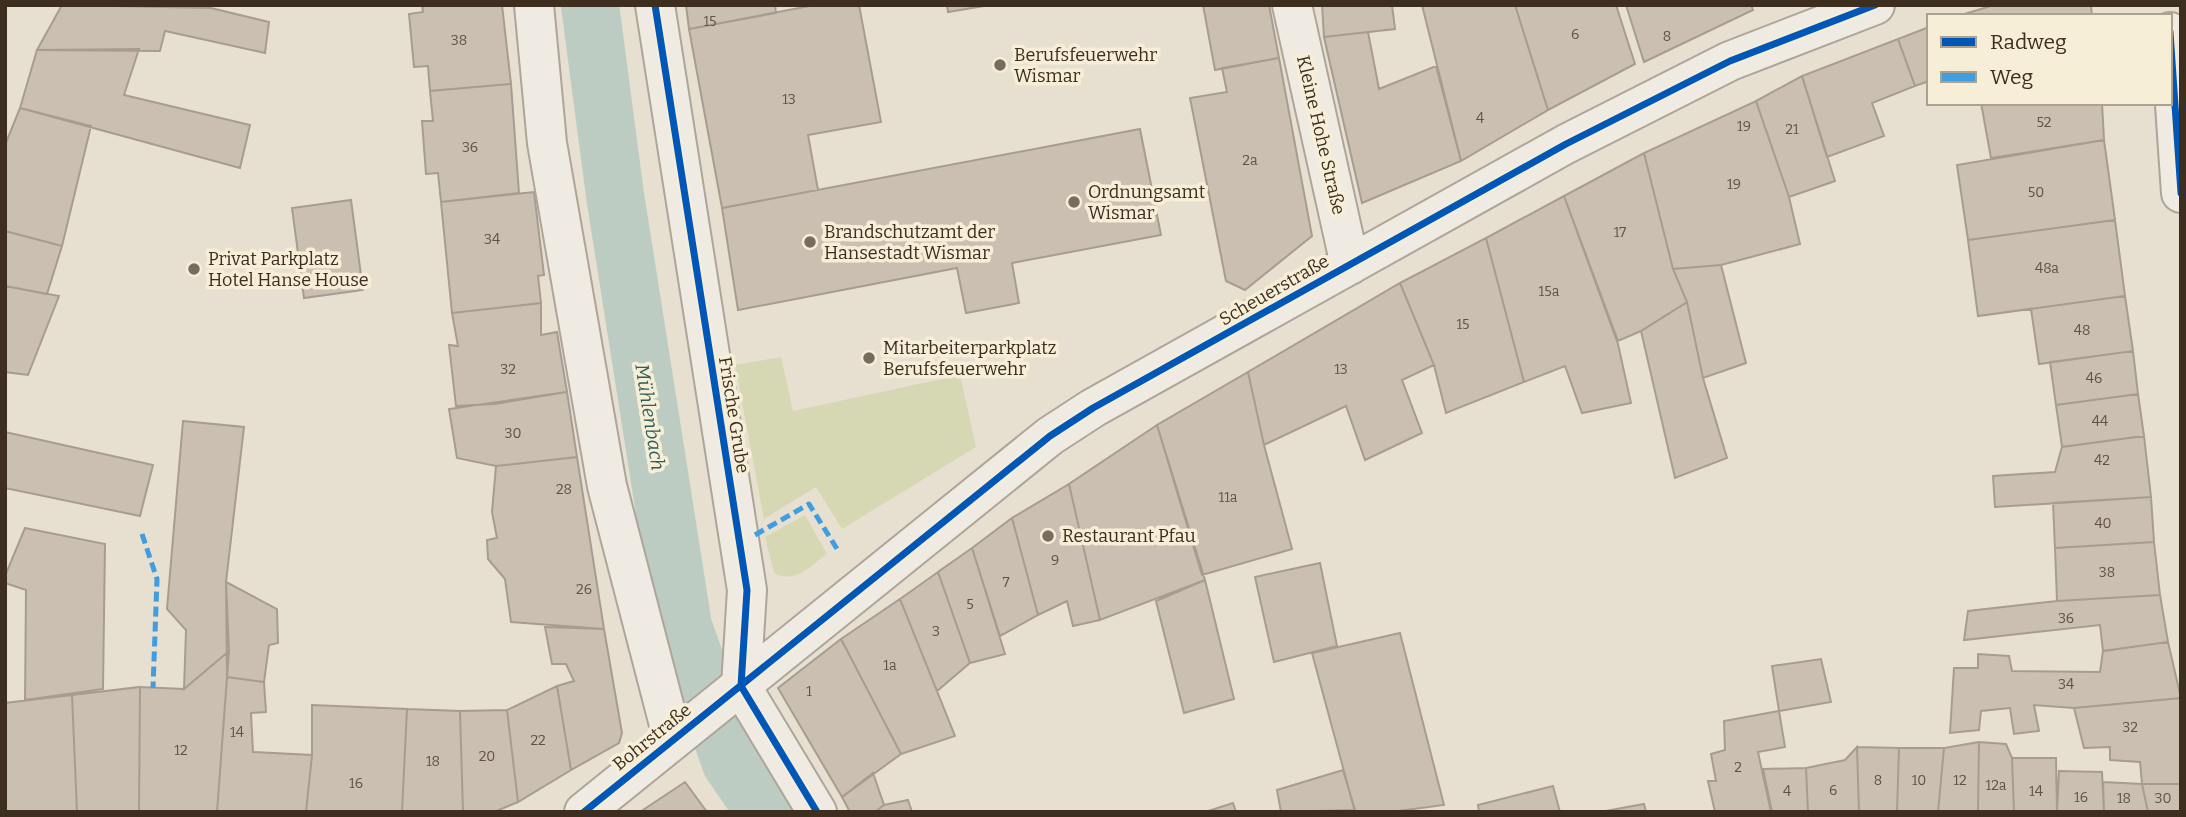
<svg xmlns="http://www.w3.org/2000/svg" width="2186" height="817" font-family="Bitter,serif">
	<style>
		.green { fill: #d6d7b3 }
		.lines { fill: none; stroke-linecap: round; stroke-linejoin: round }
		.canal { stroke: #bcccc2; stroke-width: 58 }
		.building { fill: #cbbfb2; stroke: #a89c90; stroke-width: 2 }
		.minor-casing { stroke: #ada599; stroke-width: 42 }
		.minor { stroke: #efebe3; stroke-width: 38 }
		.quiet { stroke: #3f9de0; stroke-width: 5; stroke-dasharray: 10 5; stroke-linecap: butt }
		.cycleway-casing { stroke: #f7eed8; stroke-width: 11 }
		.cycleway { stroke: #0057b8; stroke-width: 7 }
		.poi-dot { fill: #786c5e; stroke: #f7eed8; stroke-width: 2.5 }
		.labels { text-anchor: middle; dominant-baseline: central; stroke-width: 7; stroke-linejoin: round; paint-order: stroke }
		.number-label { font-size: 14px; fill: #605244 }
		.poi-label { font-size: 18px; fill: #3d2e20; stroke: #f7eed8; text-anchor: start }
		.street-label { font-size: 18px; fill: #3d2e20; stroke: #f7eed8 }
		.water-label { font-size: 19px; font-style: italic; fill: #2f5d5a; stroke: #f7eed8 }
	</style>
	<rect width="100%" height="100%" fill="#e7e0d1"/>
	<path class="green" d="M781,357l12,54 167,-36 16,72 -134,82 -26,-42 -52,32 -29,-154z
		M805,515l22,39c-18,13 -31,30 -53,19l-9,-36z"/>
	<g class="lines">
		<path class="canal" d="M590,5l25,190 68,431 48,137 34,49"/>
	</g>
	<path class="building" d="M62,5l149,3 58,14 -4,31 -100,-22 -5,20 -123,-1z
		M422,5h80l9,79 -81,7 -2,-25 -14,1 -5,-53 14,-2z
		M686,5h89l1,8 -87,16z
		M815,5h44l22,117 -73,13 10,55 -96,18 -33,-179z
		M947,5h43l-42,7z
		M1203,5h66l10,53 -64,12z
		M1322,5h70l3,24 -71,8z
		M1422,5h93l33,105 -87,51z
		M1515,5h101l19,59 -87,46z
		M1626,5h125l2,5 -109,52z
		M1994,5h97l1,11h-134z
		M1929,27v54l-14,5 -17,-47z
		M1368,32l11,57 57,-23 25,95 -99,42 -38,-166z
		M1898,39l17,47 -43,17 12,33 -57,21 -25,-81z
		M139,49l-15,46 126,30 -10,43 -220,-60 17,-58z
		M1279,58l33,178 -67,54 -19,-9 -36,-183 37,-6 -5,-24z
		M1802,76l33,105 -46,16 -33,-96z
		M511,84l8,109 -78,9 -3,-29 -12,1 -4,-53h11l-3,-30z
		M1756,101l33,96 11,47 -79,21 -48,4 -29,-116z
		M1981,103h121l2,37 -113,18z
		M20,108l71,18 -29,120 -57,-15v-86z
		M1140,129l21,106 -149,28 7,40 -53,10 -9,-45 -219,42 -16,-102z
		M2104,140l11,80 -147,20 -11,-75z
		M1644,153l29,116 14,33 -46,29 -23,10 -54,-145z
		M534,192l10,83 -6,1 3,27 -89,10 -11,-111z
		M1564,196l54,148 13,59 -49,10 -17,-47 -41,16 -38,-144z
		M351,200l12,90 -59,8 -12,-90z
		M2115,220l10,76 -147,20 -10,-76z
		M5,231l57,15 -15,48 -42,-8z
		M1486,238l38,144 -78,31 -12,-48 -34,-82z
		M1721,265l25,98 -43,15 -16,-76 -14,-33z
		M1400,283l34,82 -32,15 20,53 -57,27 -19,-54 -82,39 -16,-73z
		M5,286l54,10 -31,79 -23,-3z
		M2125,296l8,55 -94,13 -8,-55z
		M1687,302l16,76 24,80 -52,20 -34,-147z
		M541,303v32l16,-3 10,60 -72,12 -39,2 -7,-61 9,1 -6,-33z
		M2133,351l5,43 -82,11 -6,-43z
		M1248,372l16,73 28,104 -90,26 -45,-150z
		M567,392l10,65 -81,9 -39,-8 -8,-49z
		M2138,394l6,42 -82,11 -6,-42z
		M183,421l61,6 -18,155 3,69 -45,38 2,-59 -19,-21z
		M1157,425l48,155 -105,40 -31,-136z
		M5,432l148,33 -13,51 -135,-28z
		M2144,436l7,61 -156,10 -2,-31 62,-4 7,-25z
		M577,457l27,172 -93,-7 -6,-43 -17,-20 -1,-19 10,-2 -5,-26 4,-46z
		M1069,484l31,136 -27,6 -6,-25 -29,14 -26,-97z
		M2151,497l3,45 -99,6 -2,-45z
		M1012,518l26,97 -38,21 -28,-88z
		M25,528l80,16 -2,145 -78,11 1,-110 -21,-7v-7z
		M2154,542l6,53 -103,6 -2,-53z
		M972,548l33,106 -35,9 -32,-91z
		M1320,563l17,83 -63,16 -19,-85z
		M938,572l32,91 -33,28 -37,-92z
		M1205,580l29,119 -50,14 -28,-112z
		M226,582l51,27 1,34 -9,2 -5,37 -37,-5z
		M2160,595l8,47 -65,9 -3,-26 -136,15 4,-29 89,-10z
		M900,599l55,137 -54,18 -60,-115z
		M545,627l59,2 18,104 -3,10 -48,27 -14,-84 17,-5 -8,-17h-14z
		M1400,633l44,172 -53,7h-36l-43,-159z
		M841,639l60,115 -59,43 -64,-109z
		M2168,642l13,56 -107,10 -40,-3 5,26 -25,3 -4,-26 -29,3 -2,19 -29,3 4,-65h24v-14l31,2 3,15 88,1 3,-21z
		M229,651l-12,161h-78l1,-125 44,2z
		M1821,659l10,43 -52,9 -7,-45z
		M227,677l37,5 2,30 -15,1 2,39 59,3 -6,57h-89z
		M557,686l14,84 -53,32 -11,-92z
		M140,687l-1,125h-62l-5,-117z
		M72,695l5,117h-72v-109z
		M2181,698v86h-39l-2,-22 -30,-2v-13l-26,1 -10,-40z
		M312,705l95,4 -5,103h-96l6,-57z
		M407,709l53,2 3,101h-61z
		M507,710l11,92 -24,10h-31l-3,-101z
		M1779,711l6,36 -27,5 13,60h-56l-7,-31h8l-5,-27 14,-4 -1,-29z
		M1979,742l-1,70h-40l6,-64z
		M1979,742l27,2 6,14 2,54h-36z
		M1857,747l2,65h-51l-2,-44 39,-8z
		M1857,747l42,1 -2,64h-38z
		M1899,748h45l-6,64h-41z
		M2012,758h44l1,54h-43z
		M1806,768l2,44h-36l-9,-43z
		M1343,770l12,40 -74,2 -4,-22z
		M2059,771l43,1 2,40h-47z
		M873,773l11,32 -9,7h-25l-8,-15z
		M685,782l22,30h-67z
		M2103,782l39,2 6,28h-44z
		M2142,784h39v28h-33z
		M1553,786l7,26h-81l-1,-7z
		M908,800l4,12h-37l9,-7z
		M1233,803l3,9h-31z
		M1644,804l2,8h-46z"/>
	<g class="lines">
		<g class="minor-casing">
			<path id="minor" d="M534,5l13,138 60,343 66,254
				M655,5l92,585 -6,96 76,126
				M1292,5l58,260
				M2170,32l11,161
				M584,812l466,-376 43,-28 473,-264 164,-83 145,-56"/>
		</g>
		<use href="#minor" class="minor"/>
		<path class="quiet" d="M142,534l15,45 -4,109
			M755,535l54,-31 30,48"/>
		<g class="cycleway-casing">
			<path id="cycleway" d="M655,5l92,585 -6,96 76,126
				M2170,32l11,161
				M584,812l466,-376 43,-28 473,-264 164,-83 145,-56"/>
		</g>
		<use href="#cycleway" class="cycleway"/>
	</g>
	<g class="poi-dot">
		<circle cx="1000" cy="65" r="7"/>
		<circle cx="1074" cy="202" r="7"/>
		<circle cx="810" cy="242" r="7"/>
		<circle cx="194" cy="269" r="7"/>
		<circle cx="869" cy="358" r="7"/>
		<circle cx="1048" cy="536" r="7"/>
	</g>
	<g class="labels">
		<g class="number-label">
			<text x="710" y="21">15</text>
			<text x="1575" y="34">6</text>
			<text x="1667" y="36">8</text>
			<text x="459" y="40">38</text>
			<text x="789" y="99">13</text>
			<text x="1480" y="118">4</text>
			<text x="2044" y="122">52</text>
			<text x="1744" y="126">19</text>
			<text x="1792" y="129">21</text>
			<text x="470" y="147">36</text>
			<text x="1250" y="160">2a</text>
			<text x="1734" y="184">19</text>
			<text x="2036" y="192">50</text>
			<text x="1620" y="232">17</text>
			<text x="492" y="239">34</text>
			<text x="2047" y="268">48a</text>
			<text x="1549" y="291">15a</text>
			<text x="1463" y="324">15</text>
			<text x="2082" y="330">48</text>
			<text x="508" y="369">32</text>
			<text x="1341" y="369">13</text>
			<text x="2094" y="378">46</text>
			<text x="2100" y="421">44</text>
			<text x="513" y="433">30</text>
			<text x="2102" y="460">42</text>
			<text x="564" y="489">28</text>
			<text x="1228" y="497">11a</text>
			<text x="2103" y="523">40</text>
			<text x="1055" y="560">9</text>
			<text x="2107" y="572">38</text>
			<text x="1006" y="582">7</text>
			<text x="584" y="589">26</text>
			<text x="970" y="604">5</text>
			<text x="2066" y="618">36</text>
			<text x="936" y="631">3</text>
			<text x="890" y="665">1a</text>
			<text x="2066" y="684">34</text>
			<text x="809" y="691">1</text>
			<text x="2130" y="727">32</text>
			<text x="237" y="732">14</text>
			<text x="538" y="740">22</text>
			<text x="181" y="750">12</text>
			<text x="487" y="756">20</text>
			<text x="433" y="761">18</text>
			<text x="1738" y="767">2</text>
			<text x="1878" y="780">8</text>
			<text x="1919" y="780">10</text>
			<text x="1960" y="780">12</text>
			<text x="356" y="783">16</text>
			<text x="1996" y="785">12a</text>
			<text x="1833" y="790">6</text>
			<text x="1787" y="791">4</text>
			<text x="2036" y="791">14</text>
			<text x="2081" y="797">16</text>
			<text x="2124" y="798">18</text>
			<text x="2163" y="798">30</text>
		</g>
		<g class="poi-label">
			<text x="1014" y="55">Berufsfeuerwehr<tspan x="1014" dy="21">Wismar</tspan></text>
			<text x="1088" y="192">Ordnungsamt<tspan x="1088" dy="21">Wismar</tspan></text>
			<text x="824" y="232">Brandschutzamt der<tspan x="824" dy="21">Hansestadt Wismar</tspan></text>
			<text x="208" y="259">Privat Parkplatz<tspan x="208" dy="21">Hotel Hanse House</tspan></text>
			<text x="883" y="348">Mitarbeiterparkplatz<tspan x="883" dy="21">Berufsfeuerwehr</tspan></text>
			<text x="1062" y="536">Restaurant Pfau</text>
		</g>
		<g class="street-label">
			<text transform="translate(1321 135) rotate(77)">Kleine Hohe Straße</text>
			<text transform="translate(1274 290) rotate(-30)">Scheuerstraße</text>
			<text transform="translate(734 415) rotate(81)">Frische Grube</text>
			<text transform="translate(652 737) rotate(-39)">Bohrstraße</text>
		</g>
		<g class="water-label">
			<text transform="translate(650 417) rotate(81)">Mühlenbach</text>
		</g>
	</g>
	<rect width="2186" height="817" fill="none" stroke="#3d2e20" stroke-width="14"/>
	<rect x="1927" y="14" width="245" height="91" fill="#f7eed8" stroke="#ada18e" stroke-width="2"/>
	<rect x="1941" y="37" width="35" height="10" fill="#0057b8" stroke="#ada18e" stroke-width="2"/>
	<text x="1990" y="49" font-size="21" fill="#3d2e20">Radweg</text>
	<rect x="1941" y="72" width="35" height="10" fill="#3f9de0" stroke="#ada18e" stroke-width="2"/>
	<text x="1990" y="84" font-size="21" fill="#3d2e20">Weg</text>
</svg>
